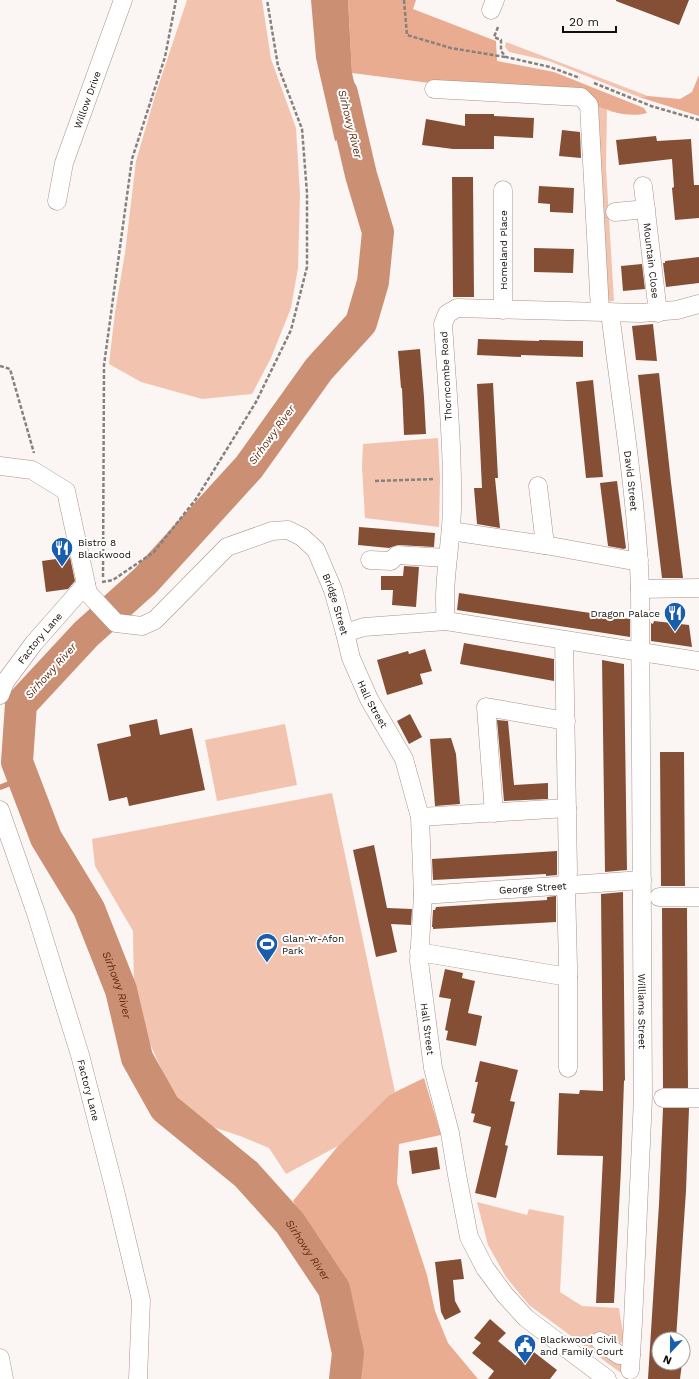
<svg xmlns="http://www.w3.org/2000/svg" width="699" height="1379" font-family="'Work Sans',sans-serif">
	<style>
		.green { fill: #f2c4af }
		.forest { fill: #e9ac90 }
		.water { fill: #cb9074 }
		.lines { fill: none; stroke-linecap: round; stroke-linejoin: round }
		.stream { stroke: #cb9074; stroke-width: 5.5 }
		.river { stroke: #cb9074; stroke-width: 32 }
		.building { fill: #854f36 }
		.minor-casing { stroke: #a99288; stroke-width: 19 }
		.path { stroke: #87817e; stroke-width: 2.5; stroke-dasharray: 4 2; stroke-linecap: butt }
		.minor { stroke: #fff; stroke-width: 18 }
		.labels { text-anchor: middle; dominant-baseline: central; stroke-width: 4; stroke-linejoin: round; paint-order: stroke }
		.street-label { font-size: 10px; fill: #150d09; stroke: #fff }
		.poi-label { font-size: 10px; fill: #150d09; stroke: #fff; text-anchor: start }
		.water-label { font-size: 11px; font-style: italic; fill: #642d0f; stroke: #fff }
	</style>
	<rect width="100%" height="100%" fill="#fbf6f4"/>
	<path class="green" d="M187,0h75l9,59 25,69 4,66 -2,74 -7,40 -20,50 -19,36 -50,5 -61,-17 -32,-18 6,-52 10,-59 11,-92 19,-65z
		M506,42l142,54 -9,1 -90,-36 -40,-9 -4,-5z
		M593,104l14,6 -1,58 8,133h-5l-4,-5z
		M438,438l2,41 -1,48 -74,-9 -3,-51 1,-23z
		M285,724l12,61 -80,16 -12,-61z
		M332,793l63,299 -6,3 -51,51 -52,28 -17,-26 -29,-12 -57,-19 -36,-80 -13,-43 -1,-63 -38,-65 -3,-27z
		M477,1202l50,13 2,-6 35,7 -4,76 22,14 37,2c1,11 4,20 5,31l-4,5 -5,1 6,19v9l-92,-68 -23,-28 -18,-32z"/>
	<path class="forest" d="M348,0h68l-3,9 83,32 1,20 57,11 90,36 3,5c-18,5 -37,-1 -54,-9l-241,-31z
		M699,75v41l-60,-19 9,-1 32,3 12,-7z
		M424,1078l17,57 -42,9 -2,39 30,92 8,36 13,32 30,36h-121l1,-15 -12,-72 -53,-91 45,-55 51,-51z"/>
	<path class="water" d="M311,0h37l4,73 13,57 -30,11 -19,-83z"/>
	<g class="lines">
		<path class="stream" d="M1,787l22,-9"/>
		<path class="river" id="s1" d="M342,93l19,82 17,57 -5,50 -12,41 -42,46 -70,98 -104,114 -59,53 -65,70 -4,58 29,76 43,71 32,81 16,68 28,50 81,66 44,49 44,66 14,64 -3,26"/>
	</g>
	<path class="building" d="M616,0h73l-10,25 -63,-24z
		M465,114h29v2l40,2 -1,20 -39,-2v13h-41l-31,-4 4,-26 39,7z
		M562,130l18,2 1,26 -22,-2z
		M656,136l1,5 34,-2 3,46h5v33l-24,2 -3,-32 2,-1 -2,-28 -53,6 -3,-25z
		M452,177h21l1,120h-21z
		M539,186l35,2 -1,25 -23,-1v-8l-12,-1z
		M534,248l40,1 -1,24 -39,-1z
		M699,257v26l-33,4 -3,-24h2v-2z
		M642,264l3,25 -22,2 -2,-25z
		M653,324l4,37 -21,-1 -4,-34z
		M478,339l61,2v-1l44,1v16l-62,-2v2l-44,-2z
		M420,349l4,48 2,37 -22,1 -2,-47h-1l-3,-37z
		M659,373l12,109 12,96h-21l-14,-116 -10,-87z
		M593,380l10,97 -17,1 -10,-96z
		M493,383l5,95h-3l5,50 -23,-4 -3,-36h8l-5,-104z
		M617,481l9,67 -2,1 -16,-3 -8,-63z
		M359,527l76,6 -1,14 -36,-2 -9,3 -31,-3z
		M70,557l5,24 -7,8 -22,3 -4,-31z
		M404,566l15,1 -3,40 -24,-2 1,-15h-12v-14h22z
		M459,593l171,26v18l-173,-27z
		M654,621l35,4 3,22 -41,-6v-18l2,1z
		M464,643l90,16v22l-94,-17z
		M425,649l7,22 -12,3 3,10 -36,11 -10,-35 31,-9 1,3z
		M602,660l22,4 3,206 -22,2z
		M410,714l12,23 -13,7 -12,-23z
		M157,719l3,16 32,-7 13,62 -76,16 -2,-9 -18,4 -12,-57 34,-8 -2,-11z
		M497,720l11,1 6,64 34,-2v16l-44,2z
		M451,738l5,16 4,50 -25,2 -5,-67z
		M660,752h24l1,134h-24z
		M374,845l13,63 25,1 -1,16 -20,-1 6,28 -21,5 -23,-107z
		M557,851v24l-11,1v-2l-113,6 -1,-21z
		M623,892l2,188 -1,1 -3,88 -7,134h-18l7,-147 -46,-1 2,-62 20,1 1,-4 23,1 -2,-197z
		M556,896v26l-123,7v-2h-1l1,-17h2l1,-3 111,-7v-3z
		M662,908h25l1,180h-25z
		M445,969l18,4 -1,5 13,3 -7,32 14,3 -6,30 -30,-6 2,-9 -3,-1 6,-31 -12,-2z
		M480,1061l38,9 -8,31 5,1 -10,43 3,1 -12,52 -21,-5 16,-66 -18,-5 2,-8 -4,-1 7,-31h-3z
		M663,1108h26l-3,83 -10,148h-17v24h23l-2,16h-32l11,-175z
		M437,1147l3,22 -28,5 -3,-23z
		M461,1259l3,20 -11,1 2,21 6,11 -16,8 -4,-8 -6,-50z
		M490,1319l16,14 -8,8 23,19 9,-11 27,21 -7,9h-62l6,-8 -22,-18 9,-10 -7,-5z"/>
	<g class="lines">
		<g class="minor-casing">
			<g id="minor">
				<path d="M491,10l4,-10"/>
				<path d="M434,89l147,8 8,8 11,206"/>
				<path id="s2" d="M643,186l15,127"/>
				<path id="s3" d="M57,201l7,-38 59,-163"/>
				<path d="M615,212l31,-3"/>
				<path d="M503,310v-120"/>
				<path id="s4" d="M610,312c11,92 27,185 30,277l3,508 -10,225 -3,48"/>
				<path id="s5" d="M0,466l32,4 34,21 22,102 28,30 26,3 13,-6 72,-73 45,-16 16,-1 14,7 14,13 17,40 12,43 6,25 18,41 35,60 16,58 3,78 -4,66 14,107 17,65 7,42 12,62 16,31 20,27 21,23 81,61"/>
				<path d="M538,486l7,59"/>
				<path d="M451,531l94,14 83,15h11"/>
				<path d="M370,560l21,1 6,-6 50,3"/>
				<path d="M640,589l59,-1"/>
				<path d="M446,621c-4,-37 5,-74 6,-112 1,-61 -5,-123 -9,-185l4,-10 10,-6 184,5 36,-3 22,-6"/>
				<path d="M345,633l19,-6 82,-6 253,40"/>
				<path d="M564,640l4,232 -2,13 2,82v101"/>
				<path id="s6" d="M0,695l5,-13 29,-39 52,-59"/>
				<path id="s7" d="M0,810l36,103 44,142 35,136 26,109 -3,79"/>
				<path d="M494,813l-8,-106 80,14"/>
				<path d="M420,817l147,-9"/>
				<path id="s8" d="M423,895l219,-15"/>
				<path d="M659,897h40"/>
				<path d="M419,952l149,25"/>
				<path d="M663,1098h36"/>
				<path d="M600,1341l19,14h12"/>
				<path d="M0,1358l4,21"/>
			</g>
		</g>
		<path class="path" d="M404,0l3,35 44,13 54,9
			M498,27l-4,10 7,3v11l5,6 44,10 30,11
			M594,83l57,23 48,14
			M0,366l10,3 24,84
			M375,481l60,-2
			M103,577l1,-212 28,-206 33,-102 11,-57
			M102,582l11,-2 41,-28 42,-53 60,-97 35,-72 16,-63v-74l-5,-64 -24,-63 -11,-66"/>
		<use href="#minor" class="minor"/>
	</g>
	<defs>
		<g id="restaurant-pin" transform="scale(1.15)"><path d="M0 17L-7.5 6A9.5 9.5 0 1 1 7.5 6Z" fill="#195dad" stroke="#fff"/><path d="M-5-6h1v4h1v-4h1v4h1v-4h1v5L-1.5 .5V6h-2V.5L-5-1ZM5-6V6H3V1.5H1.5Q1.5-4 5-6Z" fill="#fff"/></g>
		<g id="stadium-pin" transform="scale(1.15)"><path d="M0 17L-7.5 6A9.5 9.5 0 1 1 7.5 6Z" fill="#195dad" stroke="#fff"/><path d="M0-5a6.5 5 0 1 0 0 10a6.5 5 0 1 0 0-10ZM-3.5-1.8h7v3.6h-7Z" fill="#fff"/></g>
		<g id="civic-pin" transform="scale(1.15)"><path d="M0 17L-7.5 6A9.5 9.5 0 1 1 7.5 6Z" fill="#195dad" stroke="#fff"/><path d="M-.6-6.5H3V-4.5H.6V-3L4-1V1h2V6H-6V1h2V-1L-.6-3ZM-1.2 2.5V6h2.4V2.5Z" fill="#fff"/></g>
	</defs>
	<g fill-rule="evenodd">
		<use href="#restaurant-pin" x="62" y="548"/>
		<use href="#restaurant-pin" x="675" y="613"/>
		<use href="#stadium-pin" x="267" y="944"/>
		<use href="#civic-pin" x="525" y="1345"/>
	</g>
	<g class="labels">
		<g class="street-label">
			<text stroke="none"><textPath href="#s3" startOffset="106">Willow Drive</textPath></text>
			<text transform="translate(503 250) rotate(-90)">Homeland Place</text>
			<text stroke="none"><textPath href="#s2" startOffset="75">Mountain Close</textPath></text>
			<text transform="translate(446 376) rotate(-93)">Thorncombe Road</text>
			<text stroke="none"><textPath href="#s4" startOffset="170">David Street</textPath></text>
			<text stroke="none"><textPath href="#s5" startOffset="517">Bridge Street</textPath></text>
			<text stroke="none"><textPath href="#s6" startOffset="70">Factory Lane</textPath></text>
			<text stroke="none"><textPath href="#s5" startOffset="624">Hall Street</textPath></text>
			<text stroke="none"><textPath href="#s8" startOffset="110">George Street</textPath></text>
			<text stroke="none"><textPath href="#s4" startOffset="701">Williams Street</textPath></text>
			<text stroke="none"><textPath href="#s5" startOffset="960">Hall Street</textPath></text>
			<text stroke="none"><textPath href="#s7" startOffset="294">Factory Lane</textPath></text>
		</g>
		<g class="poi-label">
			<text x="78" y="542">Bistro 8<tspan x="78" dy="12">Blackwood</tspan></text>
			<text x="660" y="613" text-anchor="end">Dragon Palace</text>
			<text x="282" y="938">Glan-Yr-Afon<tspan x="282" dy="12">Park</tspan></text>
			<text x="540" y="1339">Blackwood Civil<tspan x="540" dy="12">and Family Court</tspan></text>
		</g>
		<g class="water-label">
			<text transform="translate(350 124) rotate(76)">Sirhowy River</text>
			<text transform="translate(272 435) rotate(-54)">Sirhowy River</text>
			<text transform="translate(51 671) rotate(-48)">Sirhowy River</text>
			<text stroke="none"><textPath href="#s1" startOffset="1052">Sirhowy River</textPath></text>
			<text stroke="none"><textPath href="#s1" startOffset="1388">Sirhowy River</textPath></text>
		</g>
	</g>
	<g transform="translate(671 1351) rotate(202)"><circle r="19" fill="#ffffff" stroke="#a19e9d"/>
	<path d="M0-3L7 15L0 10L-7 15Z" fill="#195dad"/>
	<text y="-6" font-size="11" font-weight="bold" text-anchor="middle" fill="#150d09">N</text>
	</g>
	<path d="M563 26v6h53v-6" fill="none" stroke="#150d09" stroke-width="2"/>
	<text x="569" y="26" font-size="12" fill="#150d09" stroke="#ffffff" stroke-width="3" paint-order="stroke">20 m</text>
</svg>
